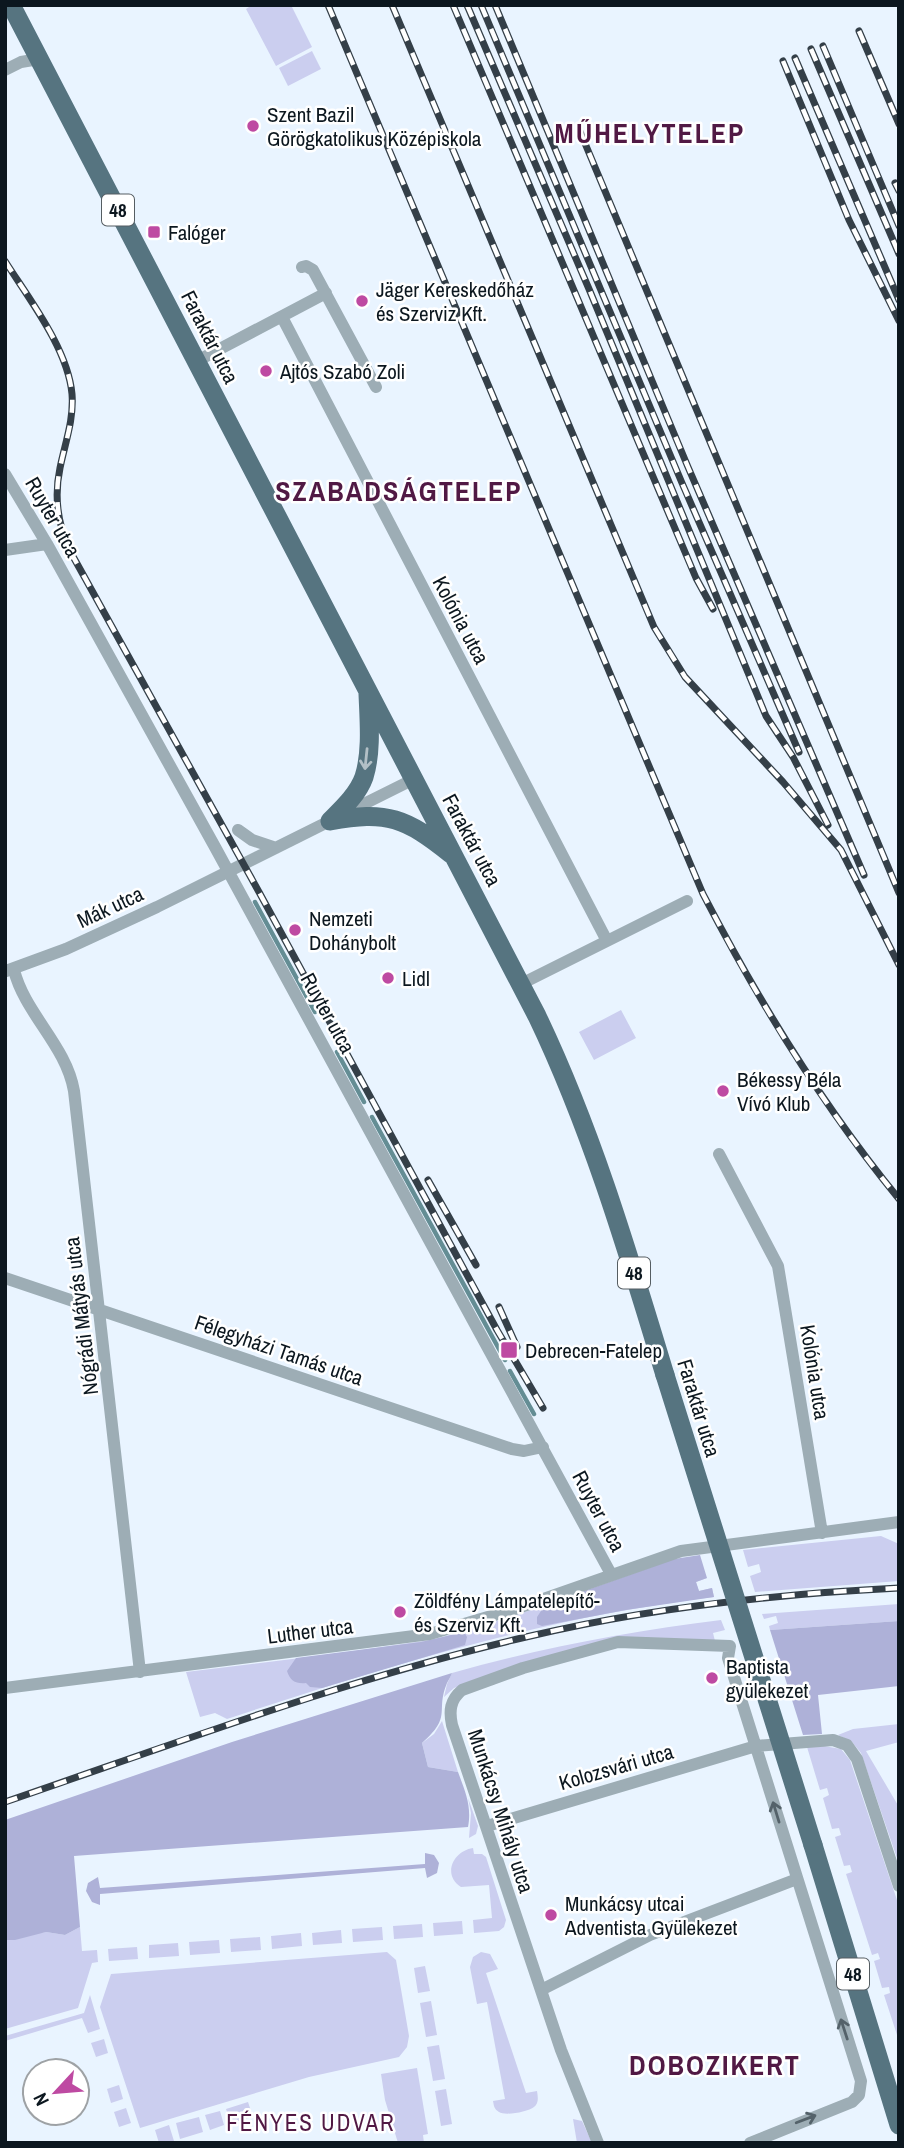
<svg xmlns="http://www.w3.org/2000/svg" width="904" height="2148" font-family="'Archivo Narrow',sans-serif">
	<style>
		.green { fill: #cbceef }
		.forest { fill: #aeb1d8 }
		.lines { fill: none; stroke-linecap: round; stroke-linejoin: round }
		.stream { stroke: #648d94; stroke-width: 4.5 }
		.minor { stroke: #9dadb5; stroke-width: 12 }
		.primary { stroke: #567480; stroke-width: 19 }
		.rail-casing { stroke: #343f48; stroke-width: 7 }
		.rail { stroke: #fff; stroke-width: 4.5; stroke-dasharray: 13; stroke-linecap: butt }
		.primary-bridge { stroke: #567480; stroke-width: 19 }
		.oneway { stroke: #b3c0c6 }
		.oneway2 { stroke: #54626a }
		.poi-dot { fill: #be4aa2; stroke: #fff; stroke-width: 2.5 }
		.labels { text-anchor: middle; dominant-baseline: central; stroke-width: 5; stroke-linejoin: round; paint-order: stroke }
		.shield { fill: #fff; stroke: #555d62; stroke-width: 2 }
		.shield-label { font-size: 19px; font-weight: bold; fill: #0c171f }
		.poi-label { font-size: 21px; fill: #0c171f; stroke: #fff; text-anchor: start }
		.street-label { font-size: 21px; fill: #0c171f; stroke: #fff }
		.neighbourhood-label { font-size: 23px; letter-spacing: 2px; fill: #511944; stroke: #fff }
		.district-label { font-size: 28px; font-weight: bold; letter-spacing: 2px; fill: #511944; stroke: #fff }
	</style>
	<rect width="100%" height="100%" fill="#e9f4ff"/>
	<path class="green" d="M252,5h39l21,42 -36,19 -30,-57z
		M312,51l9,18 -33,17 -9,-18z
		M621,1010l15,28 -42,22 -15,-28z
		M881,1536l18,8v37l-144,11 -5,-16 11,-4 -2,-8 -11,3 -5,-17z
		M674,1559l33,19 -11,4 3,9 13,-3 2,9c-168,20 -327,69 -487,122l-12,-6 -15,4 -14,-45 163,-20 87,-13 78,-23z
		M899,1604v17l-129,9 -1,-4 9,-3 -2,-7 -12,3 -2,-5z
		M721,1620l4,10 -12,3 2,8 -97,-3 -97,26 -67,24 -10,9 3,-13 5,-11c89,-25 178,-42 269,-53z
		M442,1721l16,51 -30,-5 -6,-24 12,-9z
		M899,1724v18l-33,9 33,56v57l-38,-111 -9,-11 -14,-7 15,-6z
		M824,1746l17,3 9,11 49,146v135l-15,-46 6,-2 -1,-6 -7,1 -8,-27 6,-2 -2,-6 -6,2 -26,-81 6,-2 -2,-7 -6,1 -9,-29 6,-2 -2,-7 -7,1 -9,-31 6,-3 -2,-7 -7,2 -13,-43z
		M468,1798l10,28 -2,8 -7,4 2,-25z
		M473,1848l1,6h8l4,3 20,63 -2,7 -5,4 -25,2 -1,-13 19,-2 -3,-33 -28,2c-19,-12 -8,-36 12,-39z
		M462,1921l1,13 -29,2 -1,-13z
		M422,1924l1,13 -29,2 -1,-13z
		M80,1927l2,24 15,-1 1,12 -6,1 -14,45 -73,21v-91l41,-6 19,3z
		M382,1927l1,13 -30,2 -1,-13z
		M341,1930l1,13 -29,2 -1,-12z
		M301,1933l1,13 -30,3 -1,-13z
		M260,1937l1,13 -30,2 -1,-13z
		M219,1940l1,13 -30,2 -1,-13z
		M178,1943l1,13 -30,2v-13z
		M137,1947l1,12 -29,2 -1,-12z
		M387,1952l9,8 13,76 -2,11 -8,10 -90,20 -169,51 -40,-121 11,-33z
		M481,1952l9,2 8,15 -12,4 40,120 11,-2c1,6 2,12 -3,16 -6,5 -29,9 -35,5 -5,-3 -5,-6 -6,-11l12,-2 -18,-97 -10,2 -7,-37 3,-10z
		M425,1966l5,25 -12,2 -4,-25z
		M90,1995l10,34 -12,4 -6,-15 -77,23v-5l79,-23z
		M431,2001l6,34 -11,2 -6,-34z
		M104,2039l4,14 -12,4 -5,-14z
		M439,2045l6,34 -12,2 -6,-34z
		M417,2068l11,66 -5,1 1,8h-26l-13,-43 -4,-26z
		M119,2085l4,14 -12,4 -4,-14z
		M446,2089l6,35 -11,2 -6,-35z
		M248,2102l5,15 -22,6 -5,-14z
		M126,2108l5,15 -12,4 -5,-15z
		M220,2111l4,14 -14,5 -5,-15z
		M199,2117l4,15 -23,7 -4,-16z
		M573,2119l9,2 10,22h-15z
		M169,2125l5,16 -15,2 -4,-13z"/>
	<path class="forest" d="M700,1555l7,23 -11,4 3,9 13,-3 2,9 -88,13 -84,16 -5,-2v-7l8,-12 129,-46z
		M899,1621v65l-81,9 4,39 -19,1 -33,-105z
		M464,1632l3,5 -2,8 -143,43 -12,-1 -4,-4c-10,1 -16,-2 -19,-12l9,-13 125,-16z
		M452,1673c-1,3 -3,6 -5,10 -12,29 6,33 -25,60l6,24 30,5c7,19 14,34 10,55l-394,29 6,71 -15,8 -19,-3 -31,8h-9l-1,-120 227,-78z
		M425,1853l9,2 5,8 -2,10 -10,5 -2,-10 -325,26v11l-8,-3 -6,-11 2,-8 10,-6 2,11 325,-24z"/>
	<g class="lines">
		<path class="stream" d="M255,902l60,110
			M337,1052l27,50
			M372,1117l133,243
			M510,1371l24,43"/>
		<path class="minor" d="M5,70l16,-8 18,-3
			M302,267l4,-1 7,4 63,117
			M282,317l325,624
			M197,361l129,-68
			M5,474l42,70 168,303 396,727
			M5,550l42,-6
			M238,830l14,10 24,8
			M14,970c11,44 52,75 60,121l66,581
			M6,971l60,-22 91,-42 257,-128
			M521,984l166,-83
			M719,1154l59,112 44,267
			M5,1278l507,171 12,2 19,-4
			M5,1688l425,-54 85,-25 166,-58 218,-29
			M487,1826l269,-80 77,-6 14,5 10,14 42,127
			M541,1990l109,-55 147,-56
			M598,2143l-37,-93 -109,-325c-3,-14 -2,-25 10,-35l61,-22 95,-26 112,4 -2,12 133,423 -2,14 -7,7 -102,41"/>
		<path class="primary" d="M11,5l526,1011c55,115 91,237 128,359
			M330,821c13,-13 28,-27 34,-44 8,-25 5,-57 4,-83
			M330,821c57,-11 76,-3 121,33
			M813,1845l86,280"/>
		<g class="rail-casing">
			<path id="rail" d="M328,5l375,889c56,108 118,210 196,305
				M392,5l262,622 31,50 98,105 58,68 58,115
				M453,5l243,573 17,31
				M467,5l122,284 177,427 27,41 35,68
				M481,5l201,478 117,269
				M495,5l193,462 176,408
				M859,31l40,93
				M823,46l76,180
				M811,49l88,205
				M795,58l104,242
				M783,61l66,159 50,101
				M579,129l320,764
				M895,183l4,8
				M5,261c24,38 63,88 67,133 2,26 -7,49 -12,74 -6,28 -2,57 10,83l189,341 238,438 46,78
				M428,1180l48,85
				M499,1307l18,40
				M5,1802c172,-59 344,-124 521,-165 122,-29 247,-43 373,-49"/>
		</g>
		<use href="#rail" class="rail"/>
		<path class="primary-bridge" d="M665,1375l148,470"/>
	</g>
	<defs><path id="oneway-shaft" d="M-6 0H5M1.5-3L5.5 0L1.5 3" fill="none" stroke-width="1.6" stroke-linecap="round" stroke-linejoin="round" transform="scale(1.75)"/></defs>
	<use class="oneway" href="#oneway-shaft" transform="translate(366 759) rotate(96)"/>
	<g class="oneway2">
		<use href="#oneway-shaft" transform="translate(776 1812) rotate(-107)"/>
		<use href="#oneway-shaft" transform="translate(844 2029) rotate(-108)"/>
		<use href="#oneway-shaft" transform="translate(806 2119) rotate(-21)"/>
	</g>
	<g class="poi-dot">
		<circle cx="253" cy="126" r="7"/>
		<rect x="147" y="225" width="14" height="14" rx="3.5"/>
		<circle cx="362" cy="301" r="7"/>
		<circle cx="266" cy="371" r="7"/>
		<circle cx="295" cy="930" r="7"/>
		<circle cx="388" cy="978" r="7"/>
		<circle cx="723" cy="1091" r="7"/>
		<rect x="500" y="1341" width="18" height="18" rx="3.5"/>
		<circle cx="400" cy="1612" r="7"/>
		<circle cx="712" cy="1678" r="7"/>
		<circle cx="551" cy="1915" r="7"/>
	</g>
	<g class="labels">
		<g class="shield">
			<rect x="102" y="194.5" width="32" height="31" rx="5"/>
			<rect x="618" y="1257.5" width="32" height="31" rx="5"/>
			<rect x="837" y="1958.5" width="32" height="31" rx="5"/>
		</g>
		<g class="shield-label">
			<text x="118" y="210">48</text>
			<text x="634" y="1273">48</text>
			<text x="853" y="1974">48</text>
		</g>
		<g class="poi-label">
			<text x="267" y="114">Szent Bazil<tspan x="267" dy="24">Görögkatolikus Középiskola</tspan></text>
			<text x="168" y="232">Falóger</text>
			<text x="376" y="289">Jäger Kereskedőház<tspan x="376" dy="24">és Szerviz Kft.</tspan></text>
			<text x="280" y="371">Ajtós Szabó Zoli</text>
			<text x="309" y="918">Nemzeti<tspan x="309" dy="24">Dohánybolt</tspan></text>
			<text x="402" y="978">Lidl</text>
			<text x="737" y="1079">Békessy Béla<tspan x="737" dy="24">Vívó Klub</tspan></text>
			<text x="525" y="1350">Debrecen-Fatelep</text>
			<text x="414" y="1600">Zöldfény Lámpatelepítő-<tspan x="414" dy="24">és Szerviz Kft.</tspan></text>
			<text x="726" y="1666">Baptista<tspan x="726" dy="24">gyülekezet</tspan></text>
			<text x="565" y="1903">Munkácsy utcai<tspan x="565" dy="24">Adventista Gyülekezet</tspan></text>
		</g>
		<g class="street-label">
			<text transform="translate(210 337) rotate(63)">Faraktár utca</text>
			<text transform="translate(53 517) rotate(60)">Ruyter utca</text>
			<text transform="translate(461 620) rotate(62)">Kolónia utca</text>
			<text transform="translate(472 840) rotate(62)">Faraktár utca</text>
			<text transform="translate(110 907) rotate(-25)">Mák utca</text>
			<text transform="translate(328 1013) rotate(61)">Ruyter utca</text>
			<text transform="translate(81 1316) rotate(-97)">Nógrádi Mátyás utca</text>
			<text transform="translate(279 1350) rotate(19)">Félegyházi Tamás utca</text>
			<text transform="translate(815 1372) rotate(81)">Kolónia utca</text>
			<text transform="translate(699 1408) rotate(73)">Faraktár utca</text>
			<text transform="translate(599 1511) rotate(62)">Ruyter utca</text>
			<text transform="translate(310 1631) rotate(-7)">Luther utca</text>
			<text transform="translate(616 1767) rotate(-16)">Kolozsvári utca</text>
			<text transform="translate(501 1811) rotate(72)">Munkácsy Mihály utca</text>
		</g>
		<g class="neighbourhood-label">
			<text x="311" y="2122">FÉNYES UDVAR</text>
		</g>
		<g class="district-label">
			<text x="650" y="133">MŰHELYTELEP</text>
			<text x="399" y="491">SZABADSÁGTELEP</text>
			<text x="715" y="2065">DOBOZIKERT</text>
		</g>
	</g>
	<rect width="904" height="2148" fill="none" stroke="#0c171f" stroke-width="14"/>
	<g transform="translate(56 2092) rotate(244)"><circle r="33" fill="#ffffff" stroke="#9ea2a5" stroke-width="2"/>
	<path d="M0-5L12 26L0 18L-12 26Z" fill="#be4aa2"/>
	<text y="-10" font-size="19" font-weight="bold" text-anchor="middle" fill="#0c171f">N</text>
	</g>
</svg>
